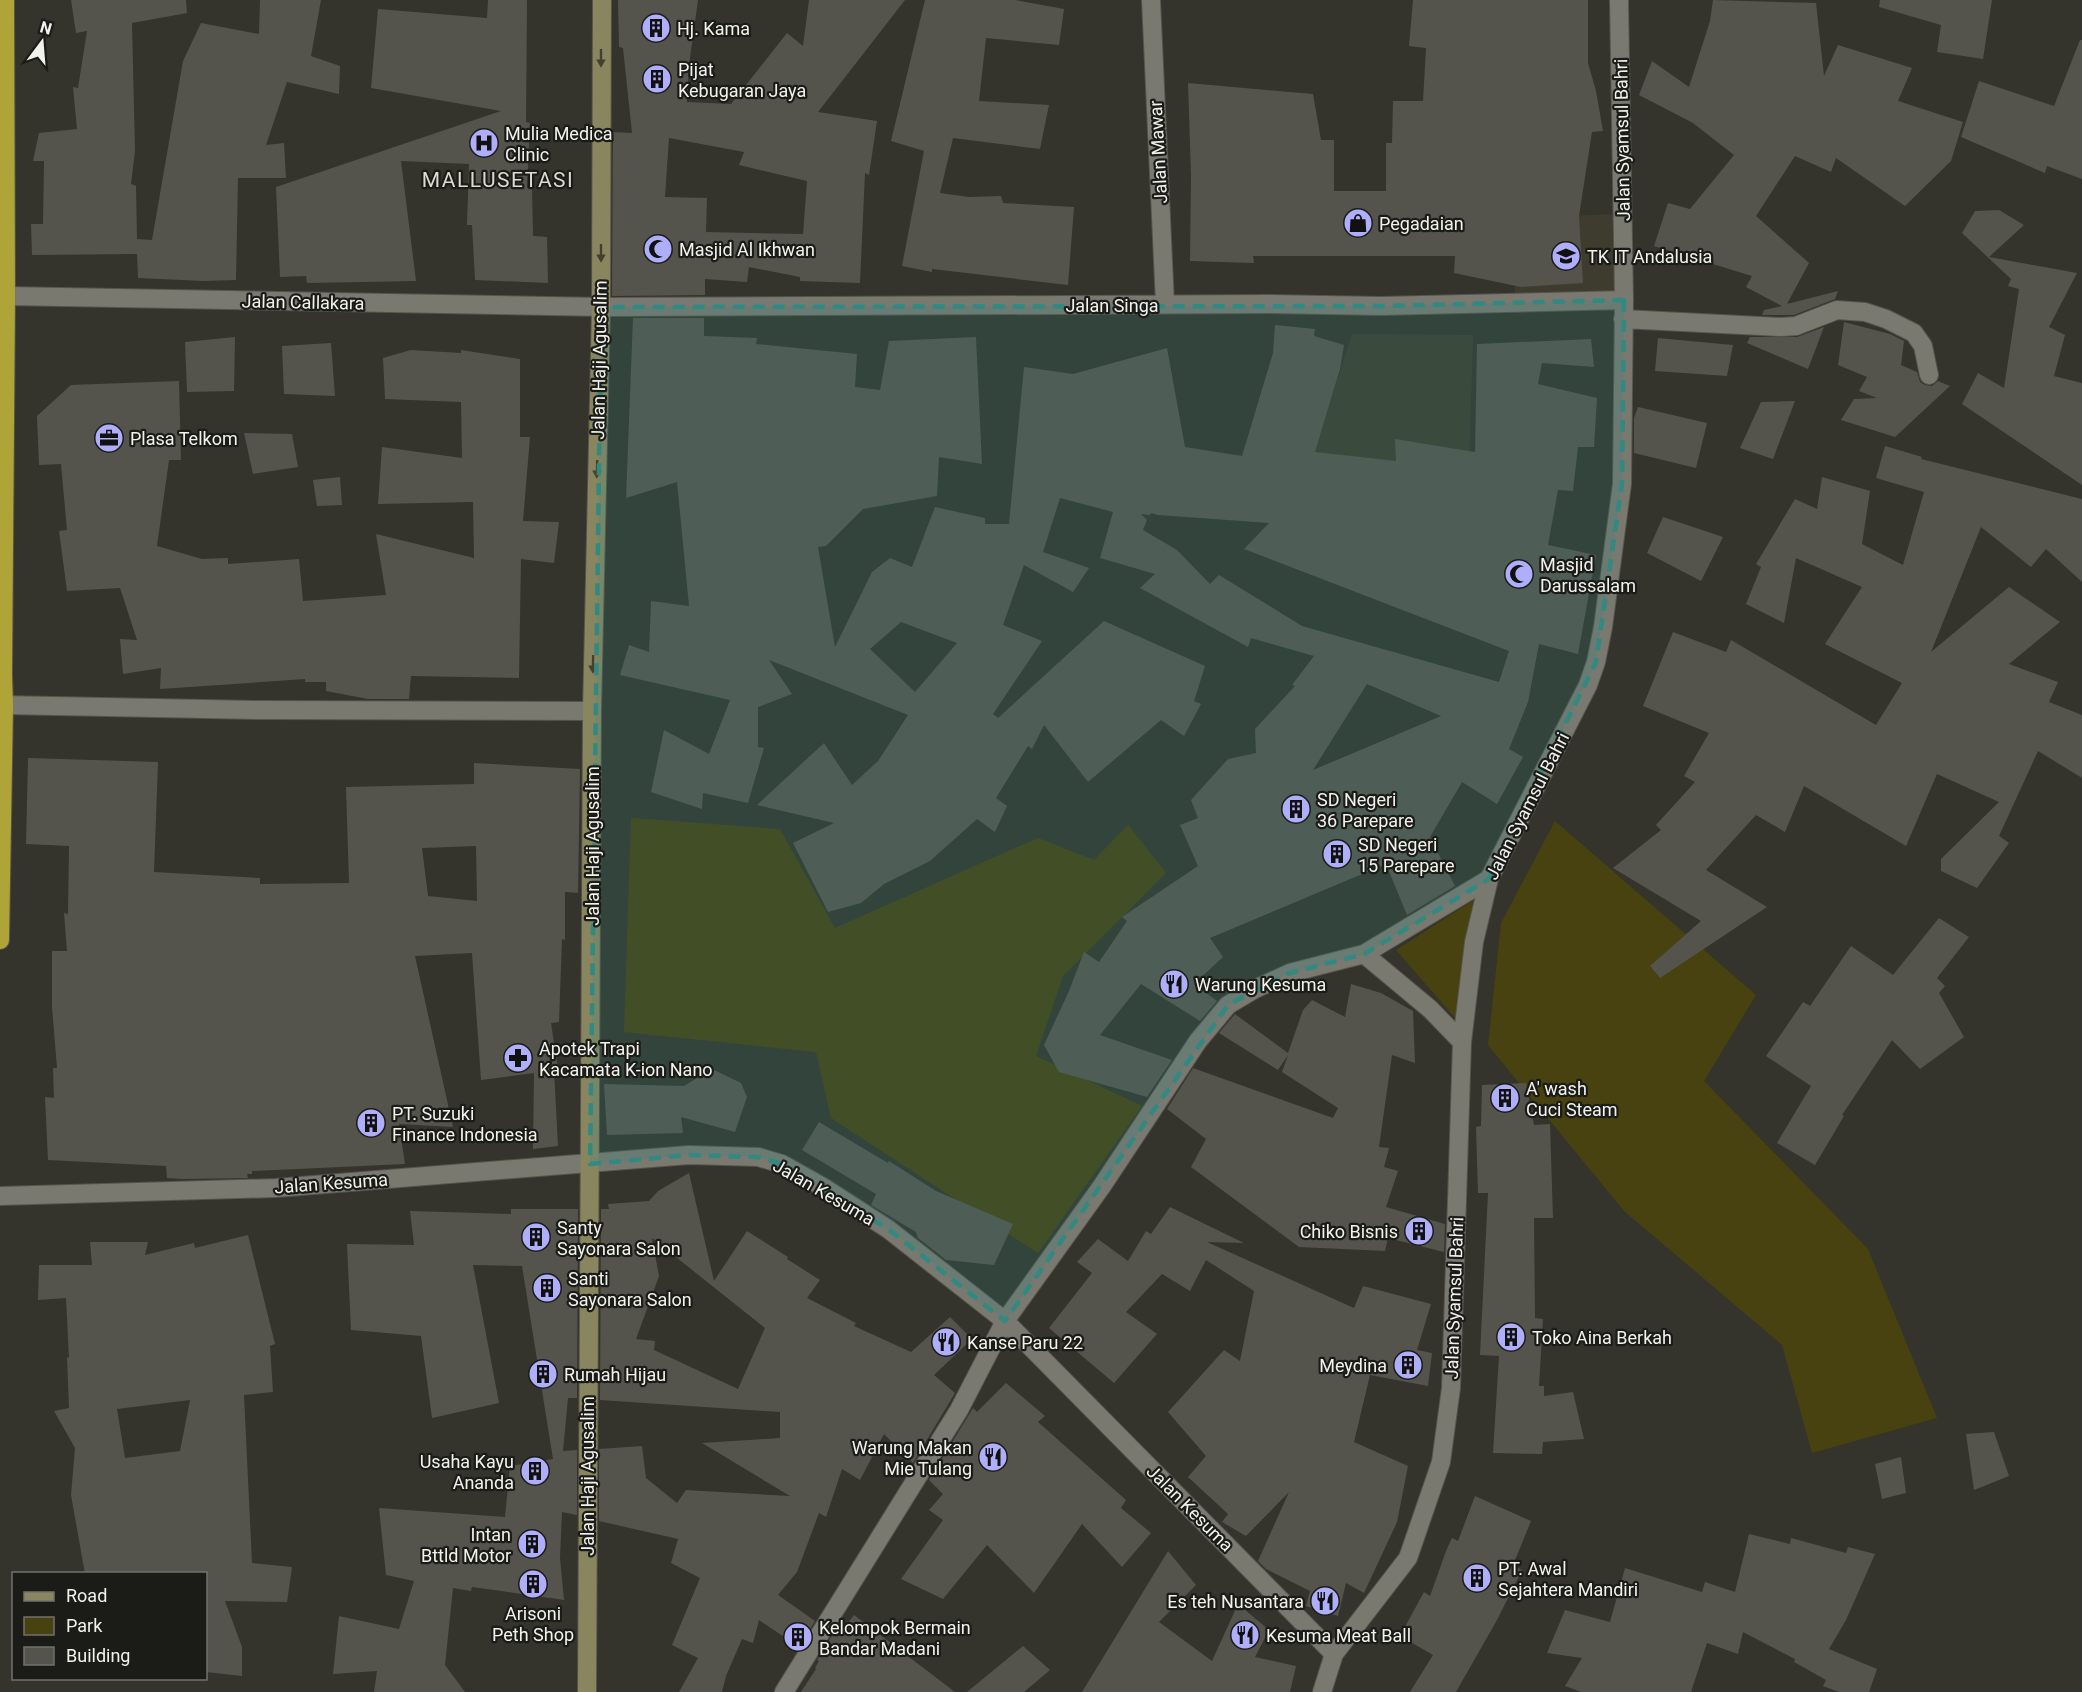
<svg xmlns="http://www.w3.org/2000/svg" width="2082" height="1692" font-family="Roboto,sans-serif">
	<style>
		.built { fill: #3d3c2e }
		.green { fill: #47420f }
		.building { fill: #55544c; fill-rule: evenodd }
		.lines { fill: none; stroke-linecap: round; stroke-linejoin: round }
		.street-casing { stroke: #54534c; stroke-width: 20 }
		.secondary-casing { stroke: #54534c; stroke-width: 20 }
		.highway-casing { stroke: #54534c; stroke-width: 20 }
		.street { stroke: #797970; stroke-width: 18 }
		.secondary { stroke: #89865f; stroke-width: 18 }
		.highway { stroke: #aea438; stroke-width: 18 }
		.oneway { fill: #424031 }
		.marked { fill: #318981; fill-opacity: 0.2; stroke: #318981; stroke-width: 4.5; stroke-dasharray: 12 8; stroke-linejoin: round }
		.labels { text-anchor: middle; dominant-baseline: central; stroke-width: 4.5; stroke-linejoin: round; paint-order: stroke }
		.poi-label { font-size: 18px; fill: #f2f2ed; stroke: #1b1b18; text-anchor: start }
		.street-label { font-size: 18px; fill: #f2f2ed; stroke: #1b1b18 }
		.quarter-label { font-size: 21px; letter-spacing: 1.5px; fill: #dbdbd1; stroke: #1b1b18 }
	</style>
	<rect width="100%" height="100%" fill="#34342c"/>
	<path class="built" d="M1615,214l3,80 -103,1v-77z
		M1352,334l121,1 -4,131 -158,-3z"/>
	<path class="green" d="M631,818l149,11 55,99 203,-90 56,22 34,-35 38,48 -103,103 -27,80 106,50 -104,147 -207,-135 -15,-66 -192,-20z
		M1555,821l201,174 -52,86 164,168 69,169 -125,35 -30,-108 -158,-134 -136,-166 13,-122z
		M1474,900l-18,119 -60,-69z"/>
	<path class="building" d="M71,0h115l1,13 -55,10 3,128 -4,33 5,2 1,53 15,1 31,-179 18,-38 58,11 1,-34h61l-10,56 29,10 -1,28 -52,-12 -21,63 18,-2 2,35h-48l-2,102 -32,1 -66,-3 -1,-24 -105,1 -1,-31h12l1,-63h-11l6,-28 38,-4 -4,-42 5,1 9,-57 -11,2z
		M488,0h39l-1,122 4,1 -3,65h5l1,48 14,1 1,46 -73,-3 -3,-55h-5l2,-61 -68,-3 15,120 -109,2 -1,-7 -26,1 -4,-90 225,-76 -130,-23 7,-79 109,9z
		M618,0h80l-9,65 -2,37 44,2 56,-71 16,13 6,-46h96l-87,112 59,9 -8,54 -4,-2 -5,110 -60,-2v-4l-51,-10 -2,15 -42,-3v16l-93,1 1,-164 19,1 -9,-85 -4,-1zM669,138l75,14 -5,13 68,16 -4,53 -97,-2 1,-34 -42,-1z
		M925,0h90l49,9 -5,36 -73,-7 -7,63 70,4 -9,44 -87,-11 -13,55 29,4 32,-1 2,7 71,4 -6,78 -136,-16v3l-30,-6 22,-115 -33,-10z
		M1413,0h175v63l8,28 7,40 -11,1 -13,84 4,67 -62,4 -67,-14 1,-17h-202l1,7 -64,-2 1,-86 -3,-92 125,11 8,46h13v51h52v-48h6l1,-42h30l3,-53 -17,-2z
		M1713,0l103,3 8,73 14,-31 74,23 -14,33 65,21 -12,39 -46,45 -69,-48 -5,14 -36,-16 -39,60 53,47 -22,41 51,-13 -3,8 -41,16h-32l2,-5 18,-4 -36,-19 6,-11 -98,-30 14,-43 22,6 44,-54 -41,-32 -54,-28 13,-34 37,26 21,-66z
		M1880,0h112l-9,59 -46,-7 4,-27 -62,-18z
		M2080,40h2v139l-35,-13 -2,7 -84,-36 18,-56 75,25z
		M1999,210l25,15 -35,32 88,16 -28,54 16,8 -11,41 28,7v102l-120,-81 16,-31 26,15 15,-99 -11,-3 3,-7 -49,-46 13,-22z
		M633,318h71v18l53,2 -1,6 101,10 -2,33 25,3 9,-49 87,-4 6,127 -43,-7 -2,39 -74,13 -37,37 -8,1 17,100 37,-75 18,-14 22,9 23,-60 50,11v6h24l15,-157 49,7 94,-26 18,99 57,9 31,-103 2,-28 40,4 -1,7 30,9 -4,24 -25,83 81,9 -1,-22 80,13 2,-108 114,-5 3,28 -52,-4 -4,21 59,14 -3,49h-16l-5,44 -15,-1 -10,55 48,10 -18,99 -39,-10 -11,58 -19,47 14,8 -26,47 -35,-22 -32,55 25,49 -48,29 -21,-51 -176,74 13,19 -29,27 23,17 -17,20 -59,-37 -41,51 72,25 -25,37 -88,-25 -15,-27 25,-54 15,-39 15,10 28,-41 -5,-4 76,-51 -18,-41 18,-7 -7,-18 37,-41 28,-6 -1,-24 40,-43 -3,-1 22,-29 -63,-18 -3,9 -108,-59 15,-14 -55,-16 13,-46 -53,-14 -17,54 46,16 -16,24 -49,-27 -21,60 39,16 -49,73 5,4 106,-97 101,45 -11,35 7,3 -17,32 -23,-16 -73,62 -44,-57 -12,24 -4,-3 -32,52 11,8 -12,26 -18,-13 -47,42 -46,23 -23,19 -33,9 -35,-69 41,-20 -77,-18 67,-62 28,42 26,-24 30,-46 -139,-55 23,34 -34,13v40l6,1 -16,55 -45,-10 -1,16 -51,-17 13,-62 45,24 21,-54 -110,-25 9,-30 20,7 2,-51 38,5 -12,-124 -51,16zM1151,513l7,2 111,8 -25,26 265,102 -10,31 -197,-56 -83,-51 -9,9 -33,-34 -34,-20 4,-10 -6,-6 9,1zM901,622l56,21 -42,49 -45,-43zM1367,684l74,32 -128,54z
		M1844,322l46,12 14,7 -3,24 16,7 3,10 5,3 7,1 6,-5 12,5 -55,51 -54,-17 13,-21 23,-1 -18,-7 8,-14 -29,-12z
		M1824,327l-16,42 -61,-26 3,-6h47z
		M235,337l-1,54 -47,1 -2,-50z
		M1658,338l75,7 -6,31 -72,-5z
		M331,343l4,53 -51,-2 -2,-48z
		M411,350l50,3v-3l59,9v78h10l-7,84 36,1 -5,41 -33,-4 -2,119 -108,-2 -2,23h-41l-42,-8v-9h-21v-3l-145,10 1,-21 -38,6 -3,-35 17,1 -17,-52 -53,3 -8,-60 8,-1 -6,-66 -22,1 -2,-49 34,-31 108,-4 2,79h-12l-12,86 45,13 26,-1v6l71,-5 4,42 83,-6 -10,-61 98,24 -1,-56 -95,2 4,-57 80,11 -1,-56 -76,-3 -2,-41z
		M1795,401l-22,58 -33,-11 21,-46z
		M1638,407l69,16 -11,45 -62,-15v-35z
		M244,433l48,1 6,33 -45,7z
		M1885,446l37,11 -1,2 161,40v83l-36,-33 -15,18 -50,-40 -50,125 78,-65 51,35 -51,42 49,18 -9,20 33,13v63l-44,-27 -39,85 10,7 -32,45 -36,-17v-12l58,-57 -62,-28 -31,72 -102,-60 -19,46 -29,-17 -50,55 61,37 -107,71 -10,-12 51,-45 -88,-53 48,-38 -5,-5 39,-43 -11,-6 25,-43 -66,-27 30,-74 53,20 5,-12 145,85 26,-42 -77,-39 37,-57 -66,-29 -12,65 -38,-19 15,-37 -5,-3 39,-65 22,10 5,-32 48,14 -8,53 41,21 21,-73 -48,-14z
		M340,477l2,28 -25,1 -4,-26z
		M1663,517l60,20 -22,44 -54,-28z
		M28,758l130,4 -4,110 106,6v6l89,-1 -3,-96 128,-3v-21l106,6 -2,124 -13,-1v48l-3,-1 -3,83 -8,1 7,46 -4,1 4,76 -25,3 1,-76 -53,7 -9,-127 -57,3 38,171 -54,-3 6,40 -153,7v3h-5l1,4 -66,1 -15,-1 -1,-12 -118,-6 -3,-63 9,1 -1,-30h4l-5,-61v-56h15l-3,-38 4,1 1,-68 -43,-2zM476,846l1,55 -49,-5 -6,-48z
		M1939,918l30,19 -32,41 8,8 -6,7 25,44 -44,32 -28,-29 -50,75 2,1 -29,49 -38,-22 34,-57 -45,-30 37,-54 7,4 41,-60 42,29z
		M1351,984l30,9 32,18 2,52 -23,-8 -13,92 10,1 -5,19 14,4 -12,36 59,17 -1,28 -56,-14 -3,13 -86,-4 -108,-80 15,-28 -39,-30 26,-41 140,50 5,-10 -56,-36 6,-17 -10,15 -59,-37 16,-19 53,39 15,-43 9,-10 33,17z
		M712,1069l29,14 6,14 -12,35 -54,-15 2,16 -76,2 -3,-51 80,2z
		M1526,1083l8,42 16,-1 3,94h-19l1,100 8,1 -4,67h5v10l29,-4 11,47 -41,3 -1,12 -49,-1 6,-97 -19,-1 8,-162h-10l-2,-66 5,-1 1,-41z
		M819,1122l69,41 1,-2 47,30 77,33 -19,41 -48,-5 -28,-22 -2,-6 -45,-27 5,-11 -74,-44z
		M689,1173l25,108 33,-50 41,26 -1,2 33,21 -13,18 49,25 -2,3 57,26 39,-35 22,22 -38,36 21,18 -42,70 -29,-29 -24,46 -18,-11 -16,48 -7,-4 -22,59 -19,23 37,26 -16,26 -40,-27 -6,23 -11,-4 -16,37 -4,16h-43l19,-34 -26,-13 28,-67 -29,-15 7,-24 -79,-18v-72l43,-3 4,32 31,25 9,-13 104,6 -88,-53 78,-5v-26l-180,-12 1,-191h8l-1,-5 41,-3 9,-10zM652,1238l113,90 -27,61 -84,-39 1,-9 -19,-2 23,-63z
		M1170,1207l74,36 -37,-1 147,66 9,-22 68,18 -14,46 15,3 -4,33 -58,-11 -16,67 54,24 -11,56 -33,71 -18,-10 -8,33 -32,-10 4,-15 -44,-22 -8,-8 31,-69 -43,44 -24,-14 6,-8 -40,-37 18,-21 -38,-44 56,-62 16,11 14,-70 -48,-31 -16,31 -28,-17 -36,38 31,22 -43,49 -65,-55 43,-55 -15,-11 21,-23 30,22 18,-30 5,3z
		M511,1209h67l-1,189h-9l-5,53 14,-1v65l-15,-3 -2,46 4,42 -92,-13 -1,4 -18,-3 -8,77 20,27h-91l3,-21 -44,3 6,-58 60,13 15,-48 -28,-6 -7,-67 126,9 5,-51 43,-7 -31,-193 -49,-1 26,138 -67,15 -11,-82 -70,-6 -4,-86 67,1 -4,-34 101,3z
		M248,1235l27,109 -5,2 3,46 -29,3 8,168 40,4 -5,35 -62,-1 17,46v29l-36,-4v-98h-121l-14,-79 4,-47 -21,-37 15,-3 -2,-51 2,1 -3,-60 -28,2 1,-35h53l-2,-23h58l-3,13 49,-12 1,5zM190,1400l-10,51 -55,7 -8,-49z
		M1006,1383l39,33 -7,6 88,78 -5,8 30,25 -29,34 -40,-43 -48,69 -47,-48 -44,54 -42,-20 42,-59 -14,-10 14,-16 -14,-14 44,-72 4,4z
		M1994,1432l15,44 -35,14 -8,-56z
		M1901,1457l5,36 -24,6 -7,-35z
		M1475,1496l56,25 -18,44 9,5 -25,50 -41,72h-46l23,-37 -33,-19 24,-44 6,4 16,-45 6,-13 6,3z
		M1749,1534l41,10 1,-6 55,15 2,-6 27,7 -29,66 -17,29 48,20 -8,23h-30l-16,-6 3,-6 -32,-18 1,-3 -52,-27 -5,22 -31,-11 -16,49h-110l-16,-6 17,-28 -35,-5 18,-43 45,12 15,-54 77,24 3,-10 30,10z
		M1168,1551l28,34 -37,37 53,39 26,-57 31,26 -14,27 41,9 -6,26h-208z
		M854,1615l101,77h-154l15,-23 -1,-1 4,-7 -2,-1 16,-26 4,3z
		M1023,1646l27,24 -26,22h-57z"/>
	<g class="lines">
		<g class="street-casing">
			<path id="street" d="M1151,0l14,304
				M6,296l595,11 667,-3 113,2 243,-6
				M1623,319l158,8 15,-1 41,-16 28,2 21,7 28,14 9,13 6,29
				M4,705l254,5 334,1
				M1364,954l66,55 32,33
				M0,1196l276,-8 413,-33 69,2 24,7 41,23 65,42 117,92 329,333
				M784,1692l175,-282 46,-89 97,-135 96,-145 30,-36 27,-16 35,-16 74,-19 125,-75
				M1322,1692l12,-38 74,-96 33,-96 10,-74 11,-346 12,-100 15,-63 99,-194 8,-23 7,-35 19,-143 2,-184 -5,-300"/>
		</g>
		<g class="secondary-casing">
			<path id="secondary" d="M587,1692l5,-981 9,-404 1,-307"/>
		</g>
		<g class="highway-casing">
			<path id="highway" d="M0,940l4,-235 -1,-30 3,-379 -1,-296"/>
		</g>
		<use href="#street" class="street"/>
		<use href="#secondary" class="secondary"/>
		<use href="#highway" class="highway"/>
	</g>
	<defs><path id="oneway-solid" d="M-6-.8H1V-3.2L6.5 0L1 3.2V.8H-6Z" transform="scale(1.5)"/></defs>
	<g class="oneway">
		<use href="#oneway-solid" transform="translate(601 58) rotate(90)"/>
		<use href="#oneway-solid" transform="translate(601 253) rotate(90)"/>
		<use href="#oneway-solid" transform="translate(597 469) rotate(91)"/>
		<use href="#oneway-solid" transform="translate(593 664) rotate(91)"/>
	</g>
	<path class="marked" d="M1624,300l-2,184 -26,178 -107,217 -125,75 -74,19 -62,32 -223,316 -117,-92 -106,-65 -24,-7 -69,-2 -99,9 11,-857 780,-1z"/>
	<defs>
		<g id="building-disc" transform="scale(1.5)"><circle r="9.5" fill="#afaefa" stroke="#1b1b18"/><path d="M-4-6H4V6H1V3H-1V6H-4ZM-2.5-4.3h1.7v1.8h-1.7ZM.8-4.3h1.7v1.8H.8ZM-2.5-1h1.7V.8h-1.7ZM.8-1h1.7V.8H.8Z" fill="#111"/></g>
		<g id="hospital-disc" transform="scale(1.5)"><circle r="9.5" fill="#afaefa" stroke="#1b1b18"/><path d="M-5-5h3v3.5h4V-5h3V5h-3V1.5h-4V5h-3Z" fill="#111"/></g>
		<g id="shop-disc" transform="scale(1.5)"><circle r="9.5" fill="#afaefa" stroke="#1b1b18"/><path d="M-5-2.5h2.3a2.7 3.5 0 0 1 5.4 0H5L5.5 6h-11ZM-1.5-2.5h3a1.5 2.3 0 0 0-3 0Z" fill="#111"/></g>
		<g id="mosque-disc" transform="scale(1.5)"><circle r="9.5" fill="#afaefa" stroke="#1b1b18"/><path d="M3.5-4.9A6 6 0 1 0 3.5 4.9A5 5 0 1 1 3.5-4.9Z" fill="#111"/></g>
		<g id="school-disc" transform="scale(1.5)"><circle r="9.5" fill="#afaefa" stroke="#1b1b18"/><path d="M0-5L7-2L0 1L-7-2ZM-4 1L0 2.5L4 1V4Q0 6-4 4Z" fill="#111"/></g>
		<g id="office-disc" transform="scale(1.5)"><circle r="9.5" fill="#afaefa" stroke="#1b1b18"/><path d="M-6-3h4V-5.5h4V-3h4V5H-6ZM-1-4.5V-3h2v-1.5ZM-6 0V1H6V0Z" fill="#111"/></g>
		<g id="restaurant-disc" transform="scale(1.5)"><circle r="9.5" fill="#afaefa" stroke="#1b1b18"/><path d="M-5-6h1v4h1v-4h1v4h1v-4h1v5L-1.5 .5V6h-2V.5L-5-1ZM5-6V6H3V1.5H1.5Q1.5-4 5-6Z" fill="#111"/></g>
		<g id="pharmacy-disc" transform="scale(1.5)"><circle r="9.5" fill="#afaefa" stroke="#1b1b18"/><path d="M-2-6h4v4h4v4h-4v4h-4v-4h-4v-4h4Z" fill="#111"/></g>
	</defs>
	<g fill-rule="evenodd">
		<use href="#building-disc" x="656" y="28"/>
		<use href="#building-disc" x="657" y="79"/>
		<use href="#hospital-disc" x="484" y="143"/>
		<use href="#shop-disc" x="1358" y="223"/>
		<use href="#mosque-disc" x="658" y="249"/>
		<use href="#school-disc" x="1566" y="256"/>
		<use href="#office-disc" x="109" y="438"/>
		<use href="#mosque-disc" x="1519" y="574"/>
		<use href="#building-disc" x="1296" y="809"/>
		<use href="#building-disc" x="1337" y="854"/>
		<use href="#restaurant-disc" x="1174" y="984"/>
		<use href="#pharmacy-disc" x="518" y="1058"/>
		<use href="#building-disc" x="1505" y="1098"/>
		<use href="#building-disc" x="371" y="1123"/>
		<use href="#building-disc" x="1419" y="1231"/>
		<use href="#building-disc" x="536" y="1237"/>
		<use href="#building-disc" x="547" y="1288"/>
		<use href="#building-disc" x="1511" y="1337"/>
		<use href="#restaurant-disc" x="946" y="1342"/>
		<use href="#building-disc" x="1408" y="1365"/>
		<use href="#building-disc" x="543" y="1374"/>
		<use href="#restaurant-disc" x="993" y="1457"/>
		<use href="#building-disc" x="535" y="1471"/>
		<use href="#building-disc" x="532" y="1544"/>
		<use href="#building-disc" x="1477" y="1578"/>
		<use href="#building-disc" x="533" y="1584"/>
		<use href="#restaurant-disc" x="1325" y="1601"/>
		<use href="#restaurant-disc" x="1245" y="1635"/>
		<use href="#building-disc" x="798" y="1637"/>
	</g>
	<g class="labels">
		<g class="poi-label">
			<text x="677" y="28">Hj. Kama</text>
			<text x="678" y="69">Pijat<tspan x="678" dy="21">Kebugaran Jaya</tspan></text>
			<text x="505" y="133">Mulia Medica<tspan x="505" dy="21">Clinic</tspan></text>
			<text x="1379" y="223">Pegadaian</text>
			<text x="679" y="249">Masjid Al Ikhwan</text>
			<text x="1587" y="256">TK IT Andalusia</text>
			<text x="130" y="438">Plasa Telkom</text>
			<text x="1540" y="564">Masjid<tspan x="1540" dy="21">Darussalam</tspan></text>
			<text x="1317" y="799">SD Negeri<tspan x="1317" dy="21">36 Parepare</tspan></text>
			<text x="1358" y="844">SD Negeri<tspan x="1358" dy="21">15 Parepare</tspan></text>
			<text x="1195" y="984">Warung Kesuma</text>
			<text x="539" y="1048">Apotek Trapi<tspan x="539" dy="21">Kacamata K-ion Nano</tspan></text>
			<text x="1526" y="1088">A' wash<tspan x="1526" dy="21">Cuci Steam</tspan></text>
			<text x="392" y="1113">PT. Suzuki<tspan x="392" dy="21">Finance Indonesia</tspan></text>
			<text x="557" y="1227">Santy<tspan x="557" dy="21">Sayonara Salon</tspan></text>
			<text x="1398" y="1231" text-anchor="end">Chiko Bisnis</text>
			<text x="568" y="1278">Santi<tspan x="568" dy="21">Sayonara Salon</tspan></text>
			<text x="1532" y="1337">Toko Aina Berkah</text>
			<text x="967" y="1342">Kanse Paru 22</text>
			<text x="1387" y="1365" text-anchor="end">Meydina</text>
			<text x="564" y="1374">Rumah Hijau</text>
			<text x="972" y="1447" text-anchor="end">Warung Makan<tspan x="972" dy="21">Mie Tulang</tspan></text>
			<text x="514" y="1461" text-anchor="end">Usaha Kayu<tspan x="514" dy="21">Ananda</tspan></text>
			<text x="511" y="1534" text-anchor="end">Intan<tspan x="511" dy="21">Bttld Motor</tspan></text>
			<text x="1498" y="1568">PT. Awal<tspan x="1498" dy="21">Sejahtera Mandiri</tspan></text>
			<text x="1304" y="1601" text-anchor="end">Es teh Nusantara</text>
			<text x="533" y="1613" text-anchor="middle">Arisoni<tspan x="533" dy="21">Peth Shop</tspan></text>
			<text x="819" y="1627">Kelompok Bermain<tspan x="819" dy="21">Bandar Madani</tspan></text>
			<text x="1266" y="1635">Kesuma Meat Ball</text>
		</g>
		<g class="street-label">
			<text transform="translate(1622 140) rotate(-91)">Jalan Syamsul Bahri</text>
			<text transform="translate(1158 152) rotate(-93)">Jalan Mawar</text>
			<text transform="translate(303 302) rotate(1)">Jalan Callakara</text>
			<text x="1112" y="305">Jalan Singa</text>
			<text transform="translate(599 360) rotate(-89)">Jalan Haji Agusalim</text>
			<text transform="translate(1527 806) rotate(-63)">Jalan Syamsul Bahri</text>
			<text transform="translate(592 846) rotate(-90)">Jalan Haji Agusalim</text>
			<text transform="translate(331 1183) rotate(-4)">Jalan Kesuma</text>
			<text transform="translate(824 1192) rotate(30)">Jalan Kesuma</text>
			<text transform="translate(1454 1298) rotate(-88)">Jalan Syamsul Bahri</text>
			<text transform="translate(587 1476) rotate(-90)">Jalan Haji Agusalim</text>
			<text transform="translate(1190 1508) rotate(45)">Jalan Kesuma</text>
		</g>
		<g class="quarter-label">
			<text x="498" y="180">MALLUSETASI</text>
		</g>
	</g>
	<rect x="12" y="1572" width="195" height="108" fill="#1b1b18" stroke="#71716d" stroke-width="1.5"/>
	<rect x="24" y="1592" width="30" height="9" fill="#89865f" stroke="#71716d" stroke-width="1.5"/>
	<text x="66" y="1602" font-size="18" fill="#f2f2ed">Road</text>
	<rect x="24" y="1617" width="30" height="18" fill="#47420f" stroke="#71716d" stroke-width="1.5"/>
	<text x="66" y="1632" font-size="18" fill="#f2f2ed">Park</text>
	<rect x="24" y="1647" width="30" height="18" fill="#55544c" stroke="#71716d" stroke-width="1.5"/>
	<text x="66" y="1662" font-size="18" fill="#f2f2ed">Building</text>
	<g transform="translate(42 42) rotate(16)" stroke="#1b1b18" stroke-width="4.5" paint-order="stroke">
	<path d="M0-4.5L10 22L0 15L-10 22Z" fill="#f2f2ed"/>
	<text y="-9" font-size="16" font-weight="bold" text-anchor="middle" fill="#f2f2ed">N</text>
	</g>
</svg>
